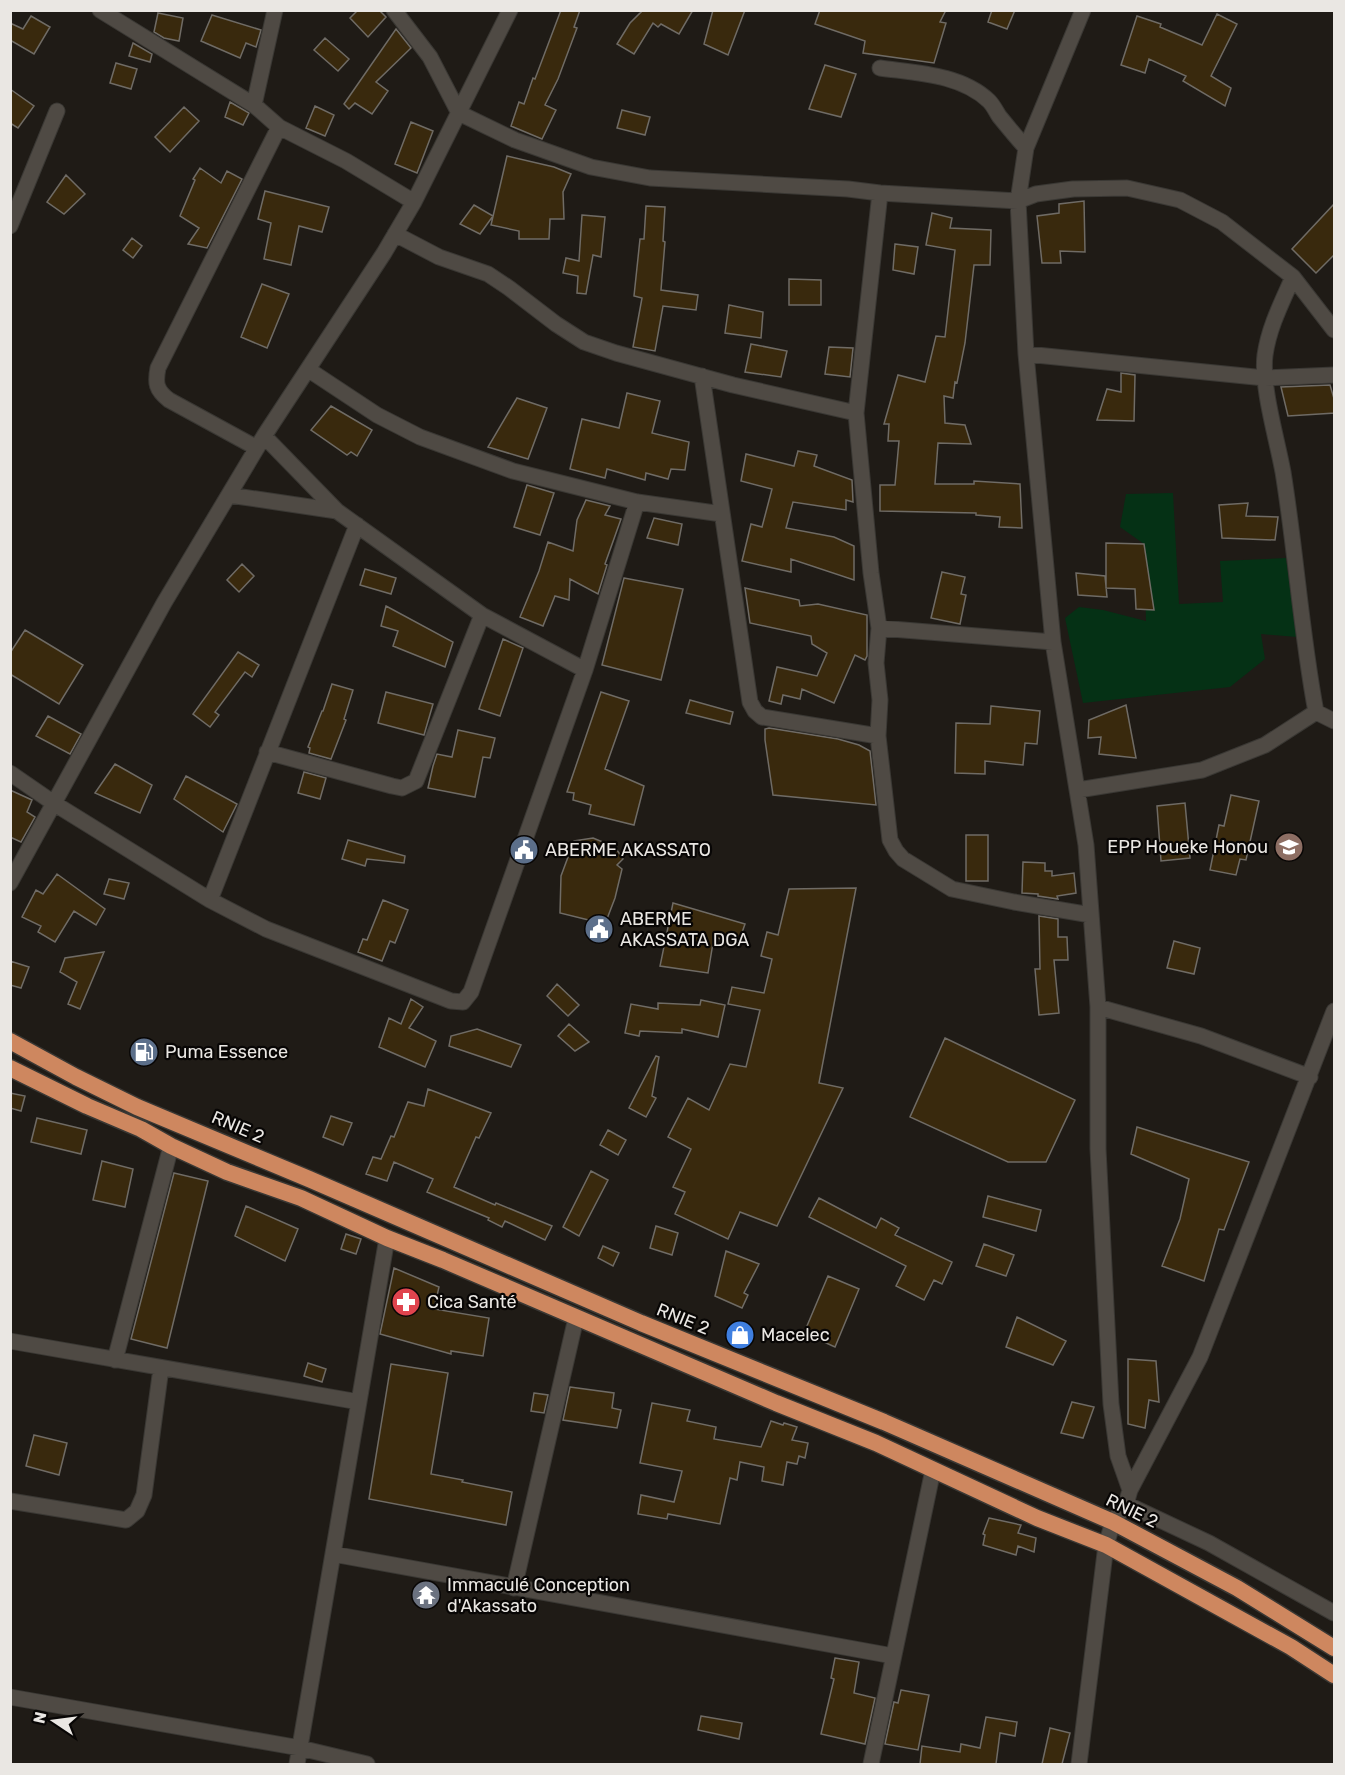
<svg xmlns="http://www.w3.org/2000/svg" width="1345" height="1775" font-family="Rubik,sans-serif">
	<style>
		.green { fill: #053115 }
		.building { fill: #39290d; stroke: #6f6b65; stroke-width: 1.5 }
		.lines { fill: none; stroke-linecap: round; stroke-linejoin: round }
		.minor-casing { stroke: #3a3834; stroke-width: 17 }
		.trunk-casing { stroke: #3a3834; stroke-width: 19 }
		.minor { stroke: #4f4a44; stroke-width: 15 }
		.trunk { stroke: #ce875f; stroke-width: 16 }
		.labels { text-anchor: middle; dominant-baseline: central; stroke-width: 4.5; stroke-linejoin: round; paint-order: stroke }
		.poi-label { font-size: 18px; fill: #eae7e3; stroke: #080605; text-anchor: start }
		.street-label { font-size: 18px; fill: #eae7e3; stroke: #080605 }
	</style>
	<rect width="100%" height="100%" fill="#1f1b16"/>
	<path class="green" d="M1173,493l6,111 44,-2 -3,-41 66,-3 11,79 -36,-3 4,25 -35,28 -147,16 -18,-85 14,-11 24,3 43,11 -2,-77 -24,-17 6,-33z"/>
	<path class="building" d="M358,10h21l7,7 -18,20 -18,-19z
		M561,10h19l-6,17 3,1 -19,51 -13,26 11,5 -14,29 -31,-13 8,-24 5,2 9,-26 2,1z
		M638,10h55l-14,24 -18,-10 -3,3 -5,-4 -19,31 -17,-10 13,-21 11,-11z
		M713,10h32l-17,45 -24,-11z
		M820,10h126l-6,12 6,1 -12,40 -71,-10 2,-12 -50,-17z
		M992,10h23l-8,19 -19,-7z
		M158,13l25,5 -4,23 -15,-3 -10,-6z
		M1217,14l20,10 -26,52 20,12 -6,18 -42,-25 3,-5 -37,-17 -4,14 -24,-8 16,-49 24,8 -1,3 42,18z
		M212,15l49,15 -5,17 -10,-4 -6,15 -39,-17z
		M31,16l19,11 -16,27 -24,-14v-17l13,6z
		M396,29l15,19 -35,34 12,9 -16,23 -17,-11 -6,6 -5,-5z
		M325,38l24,21 -11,12 -24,-21z
		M133,43l19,11 -2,8 -21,-6z
		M116,63l21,6 -6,20 -21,-6z
		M825,65l31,9 -15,43 -32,-8z
		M10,89l24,17 -16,22 -8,-5z
		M230,102l19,11 -6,12 -18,-8z
		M315,106l19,9 -9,21 -19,-8z
		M184,107l15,14 -29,31 -15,-15z
		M622,110l28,7 -5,18 -28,-7z
		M411,122l22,9 -16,42 -22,-9z
		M507,156l47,11 17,7 -8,18 1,27h-14l-1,20h-30v-8l-28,-6z
		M200,168l21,15 6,-12 15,8 -35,69 -19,-4 11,-16 -19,-12 15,-36 -2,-1z
		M66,175l19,19 -21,20 -17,-12z
		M265,191l64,16 -7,25 -23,-6 -8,39 -27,-6 7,-36 -13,-4z
		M1084,201l1,51 -25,-1 1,12h-19l-5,-47 22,-3v-9z
		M1335,203v51l-19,19 -24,-24z
		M474,205l19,11 -13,18 -20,-10z
		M646,206l19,1 -2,34 2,1 -4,48 37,5 -2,15 -33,-4 -8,45 -22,-4 9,-49 -8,-2 6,-57h4z
		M932,213l20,5 -2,10 41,2 -1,35h-16l-9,78 -8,40 -2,-1 -2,16 -9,-2 1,27 20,2 6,19 -33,-1 -3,41h39v-3l46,3 2,44 -23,-1 1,-10 -24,-2v-2l-96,-2v-26h15l4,-44h-11l1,-17h-5l14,-49 27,7 11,-46 9,1 10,-87 -29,-5z
		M582,215l23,2 -4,40 -8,-2 -7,39 -9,-1 1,-17 -15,-3 3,-15 13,3z
		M132,238l10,8 -9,12 -10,-8z
		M895,244l23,3 -4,27 -21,-4z
		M789,279l32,1v25h-32z
		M262,284l27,10 -22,54 -26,-11z
		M729,305l34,7 -2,26 -36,-5z
		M751,344l36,7 -6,26 -36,-5z
		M829,347l24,1 -3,29 -25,-3z
		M1121,373l14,2 -1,46 -37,-1 10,-31 14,3z
		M1330,385l5,17v11l-47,3 -7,-29z
		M627,393l33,8 -8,32 37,9 -4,28 -14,-1 -3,10 -22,-6 -1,7 -38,-11 -2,9 -35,-9 12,-50 37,9z
		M517,398l30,10 -19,51 -40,-12z
		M331,406l41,24 -15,26 -6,-4 -4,3 -36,-25z
		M798,451l19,4 -3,11 38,14 1,22 -7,-2v10l-53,-8 -7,26 48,9 20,9v34l-63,-21v13l-49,-11 9,-37 11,3 10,-38 -31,-8 5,-27 48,12z
		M527,485l27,8 -14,42 -26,-8z
		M586,500l24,6 -5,9 16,4 -16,45 2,1 -9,29 -28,-15 -1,21 -14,-4 -12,30 -23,-9 19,-46 9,-29 25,9 4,-31z
		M1248,503l-2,13 32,1 -3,23 -53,-2 -3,-33z
		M654,518l28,6 -4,21 -31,-7z
		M1106,543l38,1 10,66 -18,-1 -1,-20 -29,-1z
		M242,564l12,12 -15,16 -12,-12z
		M365,569l31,9 -5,16 -31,-9z
		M942,572l23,5 -4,17 5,1 -6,29 -29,-6z
		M1076,573l29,3 2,21 -29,-2z
		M624,578l59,11 -22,91 -59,-15z
		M745,588l54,12 1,6 18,-2 49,11v41l-2,4 -10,-5 -21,48 -32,-14 -2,10 -17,-4 -2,9 -12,-3 8,-34 40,9 10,-23 -15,-9 -1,-8 -61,-13z
		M386,606l67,36 -8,25 -52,-21 5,-15 -17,-5z
		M25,630l58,35 -24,39 -49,-30v-21z
		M503,639l20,9 -23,68 -21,-7z
		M238,652l21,13 -7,12 -7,-5 -30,40 4,3 -9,12 -17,-13z
		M332,684l21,6 -9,29 2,1 -15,39 -22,-6 1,-5 -2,-1 14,-36h1z
		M386,692l47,12 -9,31 -46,-12z
		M601,692l28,9 -24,68 39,17 -10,39 -45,-11 2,-9 -18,-5 1,-7 -7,-1z
		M690,700l43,12 -3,12 -44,-11z
		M1126,705l10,53 -37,-4 2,-17 -13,1 1,-18z
		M991,706l49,5 -3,33 -12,-1 -2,22 -38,-4v13l-30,-1 1,-50 34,1z
		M48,716l33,18 -11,20 -34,-18z
		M769,728l69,11 21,6 11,6 6,54 -103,-10 -8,-55v-11z
		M458,730l37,8 -5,20 -7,-1 -8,40 -47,-9 5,-22 4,-12 15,3z
		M115,764l37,21 -12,28 -45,-20z
		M304,772l22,6 -6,21 -22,-6z
		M186,776l51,28 -14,28 -49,-33z
		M10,790l22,10 -5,12 8,5 -14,25 -11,-5z
		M1231,795l28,6 -13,59 -6,-1 -4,16 -26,-5 9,-45 5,1z
		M1185,803l5,55 -29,3 -4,-55z
		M966,835h22v46h-22z
		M593,838l22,9 8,12 -6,6 5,4 -7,29 -10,26 -45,-11 1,-37 13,-35z
		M348,840l57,16 -1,7 -37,-4 -2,7 -23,-7z
		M1023,862l22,1v8h7v5l22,-3 2,20 -19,3 1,3 -20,-3v-2l-16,-1z
		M57,874l48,35 -9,16 -22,-14 -19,31 -17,-10 3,-6 -19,-9 14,-27 7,4z
		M109,879l20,4 -5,16 -20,-5z
		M856,888l-37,195 24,5 -66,138 -37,-14 -12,27 -53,-25 10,-22 -12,-5 18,-38 -23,-12 20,-39 21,12 21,-46 16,3 14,-57 -32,-6 4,-17 32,6 8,-34 -11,-3 6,-24 11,3 11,-46z
		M383,900l25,10 -13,33 -5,-2 -8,20 -24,-9 5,-13 4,1z
		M673,903l72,21 -7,20 -24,-7 -6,36 -48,-7z
		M1039,916l19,3v18h9l1,23h-14l5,53 -20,2 -4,-46h5z
		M1174,941l26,7 -6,26 -27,-6z
		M104,952l-24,57 -12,-5 9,-22 -17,-10 5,-14z
		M10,961l19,6 -8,21 -11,-3z
		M557,984l22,21 -11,11 -21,-20z
		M411,999l12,8 -14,21 27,13 -11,26 -46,-20 10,-29 12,6z
		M701,1000l24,5 -7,32 -36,-8v4l-42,-2 -1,5 -14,-3 6,-29 27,5v-6l42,2z
		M569,1024l20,18 -14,9 -17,-15z
		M477,1029l44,16 -10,22 -62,-21 2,-10z
		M945,1038l130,62 -29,62h-38l-98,-45z
		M656,1056l3,1 -7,39 4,2 -10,19 -17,-9z
		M428,1089l63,24 -12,25 -3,-1 -22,50 41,18 1,-2 56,23 -7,14 -40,-19 -3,6 -14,-7 1,-2 -62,-26 6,-13 -39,-17 -7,19 -21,-7 7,-17 8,2 10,-23 3,1 14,-35 16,4z
		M10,1093l15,3 -4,15 -11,-3z
		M331,1116l21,7 -9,22 -20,-8z
		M37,1118l50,12 -6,24 -50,-12z
		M1137,1127l112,35 -25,68 -5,-1 -15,52 -42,-15 18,-47 9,-40 -58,-25z
		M608,1130l18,10 -8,15 -18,-10z
		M102,1161l31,8 -8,38 -32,-7z
		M591,1171l17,9 -29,56 -16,-9z
		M174,1173l34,8 -41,167 -36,-9z
		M988,1196l53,14 -5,21 -53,-14z
		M819,1198l57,30 5,-10 18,10 -4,7 57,27 -10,22 -8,-4 -10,20 -28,-14 10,-20 -97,-49z
		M246,1206l52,23 -13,32 -50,-25z
		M656,1226l22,7 -6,22 -22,-7z
		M346,1234l15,5 -5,15 -15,-5z
		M984,1244l30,11 -8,21 -30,-10z
		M603,1246l16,7 -6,13 -15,-8z
		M726,1251l33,13 -15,29 4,2 -6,13 -27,-12z
		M394,1268l45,19 -5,22 55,9 -6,38 -32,-5v3l-71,-20z
		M828,1276l31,13 -24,58 -31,-14z
		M1017,1317l49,24 -13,24 -47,-18z
		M1128,1359l28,2 3,41 -10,-2 -4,28 -17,-4z
		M308,1363l18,6 -4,13 -18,-6z
		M391,1364l57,9 -17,101 32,6 -1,2 50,10 -6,33 -137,-26z
		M570,1387l44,6 -2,15 9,2 -4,18 -54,-8z
		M534,1393l14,2 -4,18 -13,-2z
		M1072,1402l22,5 -11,31 -22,-5z
		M652,1403l38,7 -3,11 29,6 -2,12 47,8 10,-26 12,4 1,-2 13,4 -5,13 16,3 -3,15 -6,-2 -2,8 -10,-2 -4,23 -21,-4 2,-14 -24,-5 -3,18 -7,-2 -10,46 -52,-10 -1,5 -29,-5 3,-19 33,7 8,-31 -42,-8z
		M34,1435l33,8 -8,32 -33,-9z
		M989,1518l32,7 -3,8 18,5 -2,14 -16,-6 -2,9 -33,-10 2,-10 -2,-1z
		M835,1658l24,4 -5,31 21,5 -10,46 -44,-10 13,-55 -3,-1z
		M901,1690l28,5 -11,55 -33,-6 9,-42 4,1z
		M701,1716l41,7 -3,16 -41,-9z
		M986,1717l31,5 -2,14 -15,-3 -4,31h-76l2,-18 38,6 1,-8 19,4z
		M1050,1728l20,5 -8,31h-20z"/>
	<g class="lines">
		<g class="minor-casing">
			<path id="minor" d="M100,10l154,95 25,22 67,34 68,41
				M394,10l36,47 29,56 56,27 76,27 59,11 198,11 32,4 138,8 18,-7 37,-5 54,-1 53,12 42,22 71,55 41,53
				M1083,10l-57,138 -8,53 8,153 27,288 33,203 12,162v142l13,255 7,52 12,34 -4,14
				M880,68c36,5 81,6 109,33 4,4 7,10 10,15 9,11 18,22 27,32
				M254,105l21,-95
				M880,193l-24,220 15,160 8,55 -3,35 4,37 -2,36 12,104 6,11 7,8 49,30 62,13 77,13
				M10,226l47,-115
				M395,234l44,23 49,17 21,14 47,36 28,18 32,11 117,32 123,28
				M1293,277c-11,25 -24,50 -28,78 -4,31 12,84 18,117 13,80 18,161 33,240
				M1026,354l239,24 69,-3
				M309,370l68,45 43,22 93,34 124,31 85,12
				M702,376l48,326 5,9 7,6 116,19
				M264,436l73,75 145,104 103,55
				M257,448l-88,-48c-13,-10 -14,-17 -11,-32l121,-241
				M229,495l108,16
				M879,628l174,14
				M1316,712l18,9
				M267,752l125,34 10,2 14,-7 66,-166
				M10,773l45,31 155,96 56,29 185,72 12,1 8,-10 114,-322 52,-168
				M1078,790l124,-20 63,-25 51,-33
				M10,883l154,-280 100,-167 120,-183 30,-51 96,-192
				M210,900l147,-375
				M1098,1007l103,29 109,41
				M10,1341l349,61
				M115,1360l56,-214
				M1130,1490l70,-133 134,-346
				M10,1501l116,19 11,-9 7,-16 17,-127
				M333,1554l560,102
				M514,1588l62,-270
				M10,1697l290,51 67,16
				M297,1764l90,-526
				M871,1764l62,-294
				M1079,1764l27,-219 7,-23 13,-18 83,39 125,70"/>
		</g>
		<g class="trunk-casing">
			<path id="trunk" d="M10,1041l66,36 61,30 172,72 332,144 243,99 229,100 124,66 97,60
				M10,1068l77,38 54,23 30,17 56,26 74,26 86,40 56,22 333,143 100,40 161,75 69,27 185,102 43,28"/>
		</g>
		<use href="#minor" class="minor"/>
		<use href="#trunk" class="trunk"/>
	</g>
	<defs>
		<g id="school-disc" transform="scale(1.5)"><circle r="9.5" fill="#8d6e63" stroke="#080605"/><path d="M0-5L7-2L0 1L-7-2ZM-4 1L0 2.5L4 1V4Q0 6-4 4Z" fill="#fff"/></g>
		<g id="civic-disc" transform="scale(1.5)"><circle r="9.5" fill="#5c6f8a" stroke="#080605"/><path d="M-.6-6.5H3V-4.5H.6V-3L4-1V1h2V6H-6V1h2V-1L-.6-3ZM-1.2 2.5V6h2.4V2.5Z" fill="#fff"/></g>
		<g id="fuel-disc" transform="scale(1.5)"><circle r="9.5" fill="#5c6f8a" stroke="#080605"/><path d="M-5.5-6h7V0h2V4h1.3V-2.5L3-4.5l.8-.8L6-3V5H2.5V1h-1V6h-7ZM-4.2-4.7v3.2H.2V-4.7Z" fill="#fff"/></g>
		<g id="pharmacy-disc" transform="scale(1.5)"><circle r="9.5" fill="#e0444e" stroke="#080605"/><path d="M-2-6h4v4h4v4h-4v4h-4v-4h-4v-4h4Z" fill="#fff"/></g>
		<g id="shop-disc" transform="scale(1.5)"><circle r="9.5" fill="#3f7fe0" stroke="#080605"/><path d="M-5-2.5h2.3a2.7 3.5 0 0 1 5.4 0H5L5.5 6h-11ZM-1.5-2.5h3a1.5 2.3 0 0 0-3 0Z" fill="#fff"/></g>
		<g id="temple-disc" transform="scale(1.5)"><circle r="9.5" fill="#6b7280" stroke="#080605"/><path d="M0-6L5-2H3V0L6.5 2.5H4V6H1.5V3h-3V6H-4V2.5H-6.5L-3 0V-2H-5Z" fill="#fff"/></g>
	</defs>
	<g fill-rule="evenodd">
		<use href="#school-disc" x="1289" y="847"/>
		<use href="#civic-disc" x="524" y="850"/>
		<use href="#civic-disc" x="599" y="929"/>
		<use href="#fuel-disc" x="144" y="1052"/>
		<use href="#pharmacy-disc" x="406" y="1302"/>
		<use href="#shop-disc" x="740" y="1335"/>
		<use href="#temple-disc" x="426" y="1595"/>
	</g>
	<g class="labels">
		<g class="poi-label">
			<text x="1268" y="847" text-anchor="end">EPP Houeke Honou</text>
			<text x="545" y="850">ABERME AKASSATO</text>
			<text x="620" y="919">ABERME<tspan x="620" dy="21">AKASSATA DGA</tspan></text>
			<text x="165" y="1052">Puma Essence</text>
			<text x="427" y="1302">Cica Santé</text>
			<text x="761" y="1335">Macelec</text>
			<text x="447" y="1585">Immaculé Conception<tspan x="447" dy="21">d'Akassato</tspan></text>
		</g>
		<g class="street-label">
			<text transform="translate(238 1127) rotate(23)">RNIE 2</text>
			<text transform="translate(683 1319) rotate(22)">RNIE 2</text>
			<text transform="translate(1132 1511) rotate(26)">RNIE 2</text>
		</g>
	</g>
	<rect width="1345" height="1775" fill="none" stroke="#eae7e3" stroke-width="24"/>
	<g transform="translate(54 1721) rotate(283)" stroke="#080605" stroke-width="4.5" paint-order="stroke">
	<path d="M0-4.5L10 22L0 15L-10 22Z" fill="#eae7e3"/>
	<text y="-9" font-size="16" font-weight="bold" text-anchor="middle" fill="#eae7e3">N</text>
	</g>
</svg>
